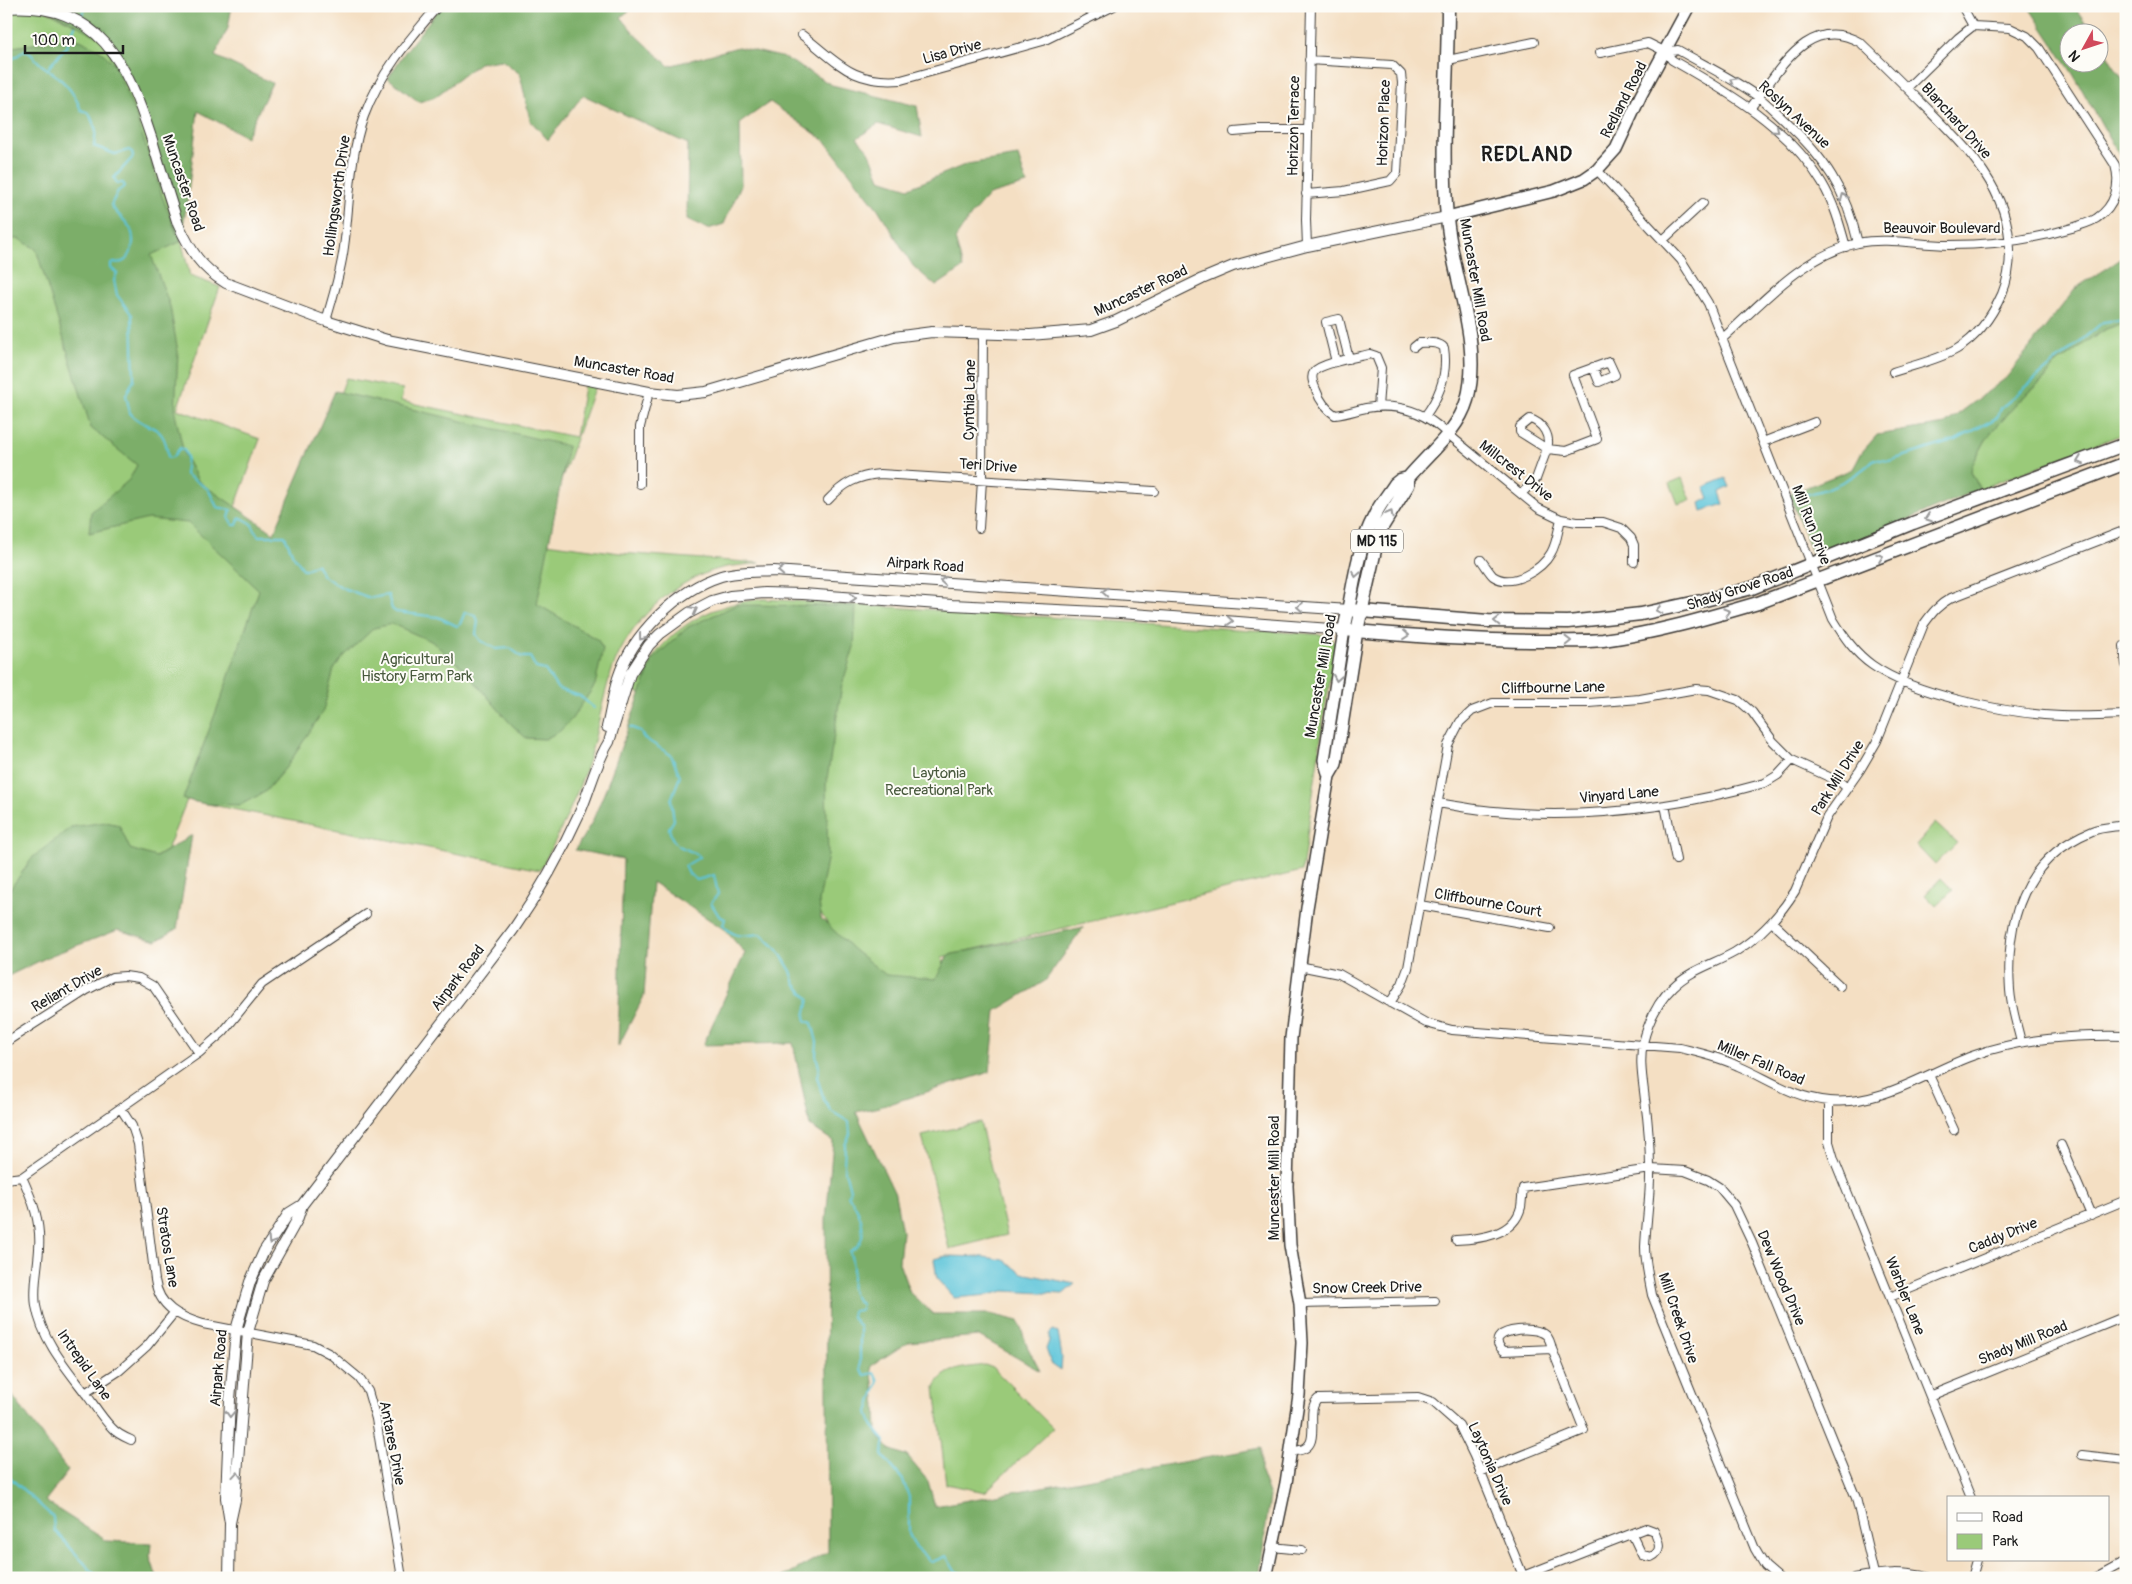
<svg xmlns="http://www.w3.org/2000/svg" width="2132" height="1584" font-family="Pangolin,sans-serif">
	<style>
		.green { fill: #9aca79; stroke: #5b734a }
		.forest { fill: #7bae69; stroke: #4c6542 }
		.water { fill: #5cc4d9; stroke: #3c707a }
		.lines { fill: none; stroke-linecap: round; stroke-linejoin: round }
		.stream { stroke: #5cc4d9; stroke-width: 2 }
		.minor-casing { stroke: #3c3935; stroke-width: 10 }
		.tertiary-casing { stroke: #3c3935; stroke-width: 12 }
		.secondary-casing { stroke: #3c3935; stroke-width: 14 }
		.primary-casing { stroke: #3c3935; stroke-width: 15 }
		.minor { stroke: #fff; stroke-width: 8 }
		.tertiary { stroke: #fff; stroke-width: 10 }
		.secondary { stroke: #fff; stroke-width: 11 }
		.primary { stroke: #fff; stroke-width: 12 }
		.oneway { stroke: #999 }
		.labels { text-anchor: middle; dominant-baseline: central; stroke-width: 4; stroke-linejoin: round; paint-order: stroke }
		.shield { fill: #fdfcf7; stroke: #605f5e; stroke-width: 1 }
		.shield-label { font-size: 14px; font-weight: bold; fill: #1c1c1c }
		.street-label { font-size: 15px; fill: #1c1c1c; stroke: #fdfcf7 }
		.park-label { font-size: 15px; fill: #48593d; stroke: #fdfcf7 }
		.district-label { font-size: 20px; font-weight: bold; letter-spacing: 1px; fill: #1c1c1c; stroke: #fdfcf7 }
	</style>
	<rect width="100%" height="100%" fill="#fdfcf7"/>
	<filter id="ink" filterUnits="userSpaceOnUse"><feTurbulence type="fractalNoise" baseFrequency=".02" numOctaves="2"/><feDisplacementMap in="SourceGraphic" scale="10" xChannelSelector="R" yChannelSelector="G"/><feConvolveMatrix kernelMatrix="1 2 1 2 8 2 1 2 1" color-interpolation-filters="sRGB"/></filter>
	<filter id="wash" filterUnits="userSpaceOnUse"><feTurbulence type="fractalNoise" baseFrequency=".0096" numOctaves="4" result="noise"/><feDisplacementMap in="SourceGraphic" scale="20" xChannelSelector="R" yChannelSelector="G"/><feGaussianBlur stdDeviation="1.12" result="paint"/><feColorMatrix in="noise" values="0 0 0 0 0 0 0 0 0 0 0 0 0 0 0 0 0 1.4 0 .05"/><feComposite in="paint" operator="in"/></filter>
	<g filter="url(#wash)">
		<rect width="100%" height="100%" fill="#f4dfc3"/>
		<path class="green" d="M37,6l62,30 20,20 58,167 13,53 30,11 -43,122 83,30 -36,98 53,24 69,-183 57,11 -2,12 174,36 10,-56 11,2 -57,159 81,11 140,10c-13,2 -25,2 -38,5 -51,13 -92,53 -110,102 -10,29 -14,60 -23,89 -12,38 -30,76 -49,111l-353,-70 -20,50 -161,98v-940z
			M2126,322v111l-146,56 -9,-17 1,-7 15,-27 32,-37 25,-21 11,-15 23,-17 28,-19z
			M1682,478l9,22 -13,4 -8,-21z
			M764,599l565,36 8,11 -11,57 -24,168 -360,86 31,119 -93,-34 -54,-121 -98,-146 -40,-50 -54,-35c25,-56 69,-86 130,-91z
			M1935,823l22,20 -22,22 -19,-20z
			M1941,878l12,12 -17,16 -11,-11z
			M980,1122l27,113 -58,14 -27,-113z
			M985,1365l8,3 60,60 -68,64 -39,-8 -11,-97c9,-20 31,-19 50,-22z"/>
		<path class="forest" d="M41,6h191l-4,22 -13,28 57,27 -26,54 -48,-26 -11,92 -7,39 -29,13 19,51 8,46 -3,61 9,41 15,28 75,51 61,-142 233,55 -31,158 61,36 5,9 -8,36 -24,35 -11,11 -15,8 -19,-1 -16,-15 -47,-55 -32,-27 -39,-17 -18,4 -31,29 -9,12 -11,42 -35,54 -23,27 -25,13 -35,-1 -22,-5 40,-106 36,-103 -71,-67 -40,-4 -59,14 2,-21 38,-32 8,-15 -46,-37 -55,-179 -17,-10h-13v-191l54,-8h20l20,10 14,14 22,52 26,80 15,38 -31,-112 -44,-83z
			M441,6h194l-14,11 13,16 35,33 69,-19 47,11 47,27 85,21 5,31 -44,-13 -21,14 12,13 11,28 29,9 58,-24 51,-8 9,28 -38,11 -17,19 -17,25 8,29 -27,18 -23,-20 -35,-57 -54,-69 -54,-38 -30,21 1,62 -17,39 -16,5 -21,-10 1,-75 -105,-49 -35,45 -18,-20 -10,-46 -18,-14 -23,3 -44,34 -16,5 -31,-24 17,-26z
			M2028,6h46l18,26h-22v30h30v-18l26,40v83l-53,-93z
			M2126,255v67l-20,7 -28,19 -23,17 -11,15 -25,21 -32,37 -15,27 -1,7 9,17 -166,70 -25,-65 64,-25 9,-17 15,-17 68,-11 61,-46 70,-90z
			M736,605l120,1 -2,41 -12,38 -16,100 2,70 -9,46 2,17 33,32 32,25 50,4 12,-24 136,-28 -39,54 -49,30 -6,61 -111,35 -23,5 39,82 7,38 -3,31 11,30 23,21h57l29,7 8,25 13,25 -61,-35 -71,6 -37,24 5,40 1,27 12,16 18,7 21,25 7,25 326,-58v24l9,24 -11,82h-478l47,-26 -2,-332 7,-79 -23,-15 -17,-83 -90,2 42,-92 -20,-23 -73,-48 -8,114 -26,51 5,-188 -48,-9 17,-28 13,-31 48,-132 35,-32z
			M106,822l13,3 11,24 26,8 36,-22 -15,94 -21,12 -38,-11 -66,25 -46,22v-82l27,-38 38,-30z
			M6,1387l62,84 -23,30 62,40 44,2 -1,13 7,22h-151z"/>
		<path class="water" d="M1726,478l4,9 -10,5 4,12 -22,7 -2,-8 9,-5 -5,-11z
			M946,1256l38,1 20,3 18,13 53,11 -12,10 -59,-3 -15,4 -35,3 -17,-19 -3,-20z
			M1053,1330l5,3 4,24 -1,13 -10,-7 -5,-14 3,-8v-7z"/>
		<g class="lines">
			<path class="stream" d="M79,20l7,-14
				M6,64l19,-14c8,4 11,11 18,16 18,12 30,23 38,44l8,3 7,17 -2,16 21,8 14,-4 3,2 1,5 -19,21 3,5h6l2,3 -7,5 -7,14c5,10 16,15 20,25 4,9 2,28 -9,32 -3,1 -8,0 -11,2v4l6,5 -3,7 3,15 15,20 2,64 -8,16 4,18c16,19 36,7 38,45l5,-1 7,-9 4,2 3,7 -2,17 23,15 9,18 14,3 -2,8 4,7h4l2,-6 3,-1 9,5 7,13h27l8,19 10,14h4l9,-5 7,12 20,12 27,10 18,-3 4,14 4,3 42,5 19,9 3,-2 5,-12 11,4 2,5 -2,13 4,6 16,9 14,-1 12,9h8l6,11 9,2 13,19 22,7 14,12
				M49,67l17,-20 9,-21
				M6,86l3,5 2,14h-5
				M1793,487l6,9c27,-5 57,-17 75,-37l15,2 67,-21 42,-23 3,-9 102,-86 23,-3
				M630,727l10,4 4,7 27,17 9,21 -9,24 3,20 -5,8c4,23 16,17 31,29l-15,9 4,8 8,6 17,-5 4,19 -7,9 8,13 6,3 -2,6c13,15 22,10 38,9l17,16 13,21 4,13 14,15 -4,17 1,5 6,2 5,19 -1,13 3,12 -2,10 7,23 7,11 18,11 1,12 -5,11 -1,22 6,23 -2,6c10,10 20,34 11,48 -1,3 -6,5 -9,8 1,5 3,11 3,16 -1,17 -6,23 9,37l-2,5 -7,1 -1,6 8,10v42l5,6 9,-2 4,8 -10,31 4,13 13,16 -3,14 21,25 6,17v37l7,14 16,14 14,-6 9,15 16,7
				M6,1474l47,43 1,13 44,48"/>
		</g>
	</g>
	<g filter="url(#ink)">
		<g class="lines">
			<g class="minor-casing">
				<path id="minor" d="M1962,6l11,20
					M802,35c36,27 49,49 99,45l142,-39 71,-35
					M1666,52l12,-2c26,15 54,28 79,46 10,7 19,17 28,25 40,37 61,69 73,122
					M1600,53l48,-10 18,9 6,8c56,32 116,66 150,123 12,20 18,42 24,64
					M1448,60l86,-18
					M1751,107c28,-35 57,-95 110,-64 23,22 45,44 68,67 39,39 80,80 81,140 0,15 -2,30 -8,44 -10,22 -23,42 -45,55 -19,11 -43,16 -64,23
					M1234,132l23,-2h51
					M1597,170l84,90 27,43 125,316c11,18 22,34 39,46 42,30 138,49 189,51 22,1 43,0 65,-1
					M1306,194l38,-3 46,-10 7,-8 5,-90 -1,-9 -9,-9 -83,-5
					M1663,240l40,-37
					M1307,246l-1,-26 5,-214
					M326,321c7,-25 15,-49 18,-74 6,-43 5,-90 20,-131 16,-43 44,-75 74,-110
					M1723,338c40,-36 79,-82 135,-95 29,-6 61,2 91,2 42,0 83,-5 123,-17 8,-3 18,-5 25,-10 18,-12 24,-33 18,-53l-76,-117 -12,-12 -17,-8 -37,-2 -15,12 -51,50
					M1414,347l5,-4c8,0 20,-2 25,5 4,25 -4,48 -19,68
					M1336,362l-10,-40 13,-3 10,40
					M1378,407l3,-39 -5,-12 -6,-2c-12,3 -50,9 -56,18 -4,5 0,13 2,18 4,11 10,19 19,25 11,-1 21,-5 31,-7 26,-4 51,1 71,17l101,83 23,11 16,3h26l18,6 10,10 3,7v17
					M1530,419c13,4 21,17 17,30l-27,-17v-5z
					M1763,442l52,-20
					M640,484v-57l9,-35
					M1521,494l15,-15 11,-30 19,2 31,-12 -24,-64 36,-13 6,13 -16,7 -6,-15
					M828,500c16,-17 29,-24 52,-26l274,17
					M979,528l3,-48 1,-147
					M1481,560c4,5 8,12 12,16 19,13 49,-7 58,-23 6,-10 7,-23 10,-34
					M2124,646l2,19
					M1438,803c19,3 38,7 56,8 90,9 185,-4 271,-28l13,-8 14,-15
					M1665,805l11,55
					M1420,905l130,23
					M1772,922l68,64
					M1299,966l40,8 87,49 26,7 228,18c20,5 39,9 58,18 31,13 55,32 91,35 51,5 97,-28 143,-45 49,-18 102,-21 154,-20
					M1390,1003l12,-19 6,-16 40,-223 12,-23 12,-11 21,-8h96l51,-4 56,-10 13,1 29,10 14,12 21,29 19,19 48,22 7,6
					M6,1042l81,-52 25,-13 13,-1 14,2 14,8 46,67
					M2021,1042c-4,-17 -10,-35 -11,-52 -5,-69 13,-131 82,-159 10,-4 23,-4 34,-6
					M1929,1075l25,55
					M1829,1101v41l5,17 137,339
					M121,1109l11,17 6,18 17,136c4,27 24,37 48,44l110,21 17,9 29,24 9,13 8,28 26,159
					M2061,1145l30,70
					M22,1177c11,24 19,45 17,72 -1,19 -6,39 -3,57 6,35 32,64 53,92 7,10 14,21 23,30 5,6 12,9 19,12
					M6,1179l16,-2 177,-124 24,-21 39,-48 104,-70
					M1456,1240c23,-1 58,-4 65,-33 1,-6 1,-13 2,-19l128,-19 34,2 23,9 11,7 15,18 18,38 104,255 18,76
					M1890,1297l236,-97
					M1300,1304l135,-3
					M85,1393l34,-22 28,-25 27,-33
					M1930,1396l196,-80
					M1291,1451c37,1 11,-38 27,-52l100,-2 15,5 26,23 15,31 50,122
					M2082,1455l44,5
					M1480,1472l104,-42 -32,-81c-1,-5 -3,-11 -6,-14 -11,-11 -67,-5 -42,16l48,-2
					M1272,1547l30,3
					M1523,1576l123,-48 8,3c4,10 10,20 -3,26l-9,-2 -10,-21
					M1779,1578l-14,-12 -10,-17 -103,-254c-3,-16 -7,-32 -7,-48 1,-26 6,-53 5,-79 0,-23 -2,-46 -5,-68 -2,-19 -6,-38 -2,-57 5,-20 14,-41 30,-56 17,-17 41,-23 62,-35 24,-15 45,-37 60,-61l32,-74 33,-47 17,-29 47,-117c8,-11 14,-19 27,-26l175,-68
					M1855,1578c28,-6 48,-7 76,0
					M1972,1578l5,-18
					M2095,1578l31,-17"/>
			</g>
			<g class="tertiary-casing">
				<path id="tertiary" d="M6,8c94,-7 121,56 146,132 8,28 17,56 26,84 13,27 22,43 48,59l100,38 61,19 262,52 29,3 28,-3 188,-55 38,-5 98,3 61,-5 25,-9 86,-42 31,-13 74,-20 140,-29
					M607,727c4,-16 6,-33 11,-49 14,-43 59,-88 103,-102 17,-5 36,-4 53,-5l575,39
					M230,1523l5,-23 13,-168 15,-51 34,-61 5,-15 211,-275c28,-40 48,-76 68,-120 9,-21 16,-50 28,-68l21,-68 19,-29 11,-11 29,-21 23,-12 18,-5 34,-3 39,1 149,11 168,8 224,17
					M229,1578l1,-55 -4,-25 4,-99 6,-69 14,-48 14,-31 25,-38 13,-8"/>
			</g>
			<g class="secondary-casing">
				<path id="secondary" d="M1447,217l107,-26 30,-12 13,-9 19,-21 25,-54 48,-89
					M1329,776l-5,-16 20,-130
					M1266,1578l20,-95 13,-88 3,-52 -2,-39 -10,-59 -3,-59 4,-148 16,-130 22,-132 7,-12 21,-133"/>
			</g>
			<g class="primary-casing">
				<path id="primary" d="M1448,6c0,69 -7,143 -1,212 5,59 36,124 20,182 -9,31 -39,54 -59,78l-8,2 -5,4c-7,11 -16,21 -21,33 -18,34 -21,75 -30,113 67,6 132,11 198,11 20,0 41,1 61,-1 53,-7 104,-22 155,-37l368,-140
					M1349,610l139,11 80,1 73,-8 60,-13 51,-13 161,-65 213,-79
					M1357,631l20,-90 5,-14 26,-42v-7"/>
			</g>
			<use href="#minor" class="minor"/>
			<use href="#tertiary" class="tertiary"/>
			<use href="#secondary" class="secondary"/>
			<use href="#primary" class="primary"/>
		</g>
		<defs><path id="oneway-chevron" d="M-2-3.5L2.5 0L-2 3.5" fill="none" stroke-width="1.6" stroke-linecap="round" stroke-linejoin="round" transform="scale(1.25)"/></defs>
		<g class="oneway">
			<use href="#oneway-chevron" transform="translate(1733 81) rotate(-150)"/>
			<use href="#oneway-chevron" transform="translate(1776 130) rotate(42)"/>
			<use href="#oneway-chevron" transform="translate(1844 197) rotate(-113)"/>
			<use href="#oneway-chevron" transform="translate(2080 461) rotate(159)"/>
			<use href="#oneway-chevron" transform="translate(1390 514) rotate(-60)"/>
			<use href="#oneway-chevron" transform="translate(1928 518) rotate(160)"/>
			<use href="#oneway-chevron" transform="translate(1880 557) rotate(-20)"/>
			<use href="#oneway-chevron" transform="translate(781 571) rotate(-177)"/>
			<use href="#oneway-chevron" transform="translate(1356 574) rotate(100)"/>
			<use href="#oneway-chevron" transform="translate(943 581) rotate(-176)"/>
			<use href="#oneway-chevron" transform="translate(1105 592) rotate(-176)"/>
			<use href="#oneway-chevron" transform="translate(853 598) rotate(4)"/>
			<use href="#oneway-chevron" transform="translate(1300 607) rotate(-176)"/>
			<use href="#oneway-chevron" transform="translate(694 610) rotate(-28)"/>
			<use href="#oneway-chevron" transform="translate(1659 610) rotate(168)"/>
			<use href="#oneway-chevron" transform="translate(1727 612) rotate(-17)"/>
			<use href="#oneway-chevron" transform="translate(1230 621) rotate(4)"/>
			<use href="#oneway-chevron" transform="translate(1497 621) rotate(-179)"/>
			<use href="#oneway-chevron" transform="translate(1406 635) rotate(5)"/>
			<use href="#oneway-chevron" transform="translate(642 637) rotate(127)"/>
			<use href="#oneway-chevron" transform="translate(1568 641) rotate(-1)"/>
			<use href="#oneway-chevron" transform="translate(1337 678) rotate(99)"/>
			<use href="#oneway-chevron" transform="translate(271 1241) rotate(123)"/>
			<use href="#oneway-chevron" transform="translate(230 1414) rotate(92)"/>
			<use href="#oneway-chevron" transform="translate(237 1475) rotate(-85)"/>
		</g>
	</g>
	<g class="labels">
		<rect class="shield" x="1351" y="529.5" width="52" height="23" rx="4"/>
		<g class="shield-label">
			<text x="1377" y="541">MD 115</text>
		</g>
		<g class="street-label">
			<text transform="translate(952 52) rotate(-15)">Lisa Drive</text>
			<text transform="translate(1624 100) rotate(-63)">Redland Road</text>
			<text transform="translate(1794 115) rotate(43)">Roslyn Avenue</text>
			<text transform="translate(1956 121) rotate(48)">Blanchard Drive</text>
			<text transform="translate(1384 123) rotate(-88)">Horizon Place</text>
			<text transform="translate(1294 126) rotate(-89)">Horizon Terrace</text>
			<text transform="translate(183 183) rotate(71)">Muncaster Road</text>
			<text transform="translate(337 196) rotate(-82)">Hollingsworth Drive</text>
			<text x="1942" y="228">Beauvoir Boulevard</text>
			<text transform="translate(1475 280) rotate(80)">Muncaster Mill Road</text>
			<text transform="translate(1141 291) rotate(-25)">Muncaster Road</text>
			<text transform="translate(624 370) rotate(10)">Muncaster Road</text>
			<text transform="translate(970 400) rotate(-89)">Cynthia Lane</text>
			<text transform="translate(988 466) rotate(4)">Teri Drive</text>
			<text transform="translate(1516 471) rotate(38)">Millcrest Drive</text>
			<text transform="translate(1811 525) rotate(69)">Mill Run Drive</text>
			<text transform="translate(925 565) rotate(4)">Airpark Road</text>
			<text transform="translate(1740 589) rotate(-18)">Shady Grove Road</text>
			<text transform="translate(1321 676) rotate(-80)">Muncaster Mill Road</text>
			<text transform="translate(1553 688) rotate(-1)">Cliffbourne Lane</text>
			<text transform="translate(1838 778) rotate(-58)">Park Mill Drive</text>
			<text transform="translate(1619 795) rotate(-5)">Vinyard Lane</text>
			<text transform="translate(1488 903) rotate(10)">Cliffbourne Court</text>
			<text transform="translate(458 978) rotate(-53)">Airpark Road</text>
			<text transform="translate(67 989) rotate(-30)">Reliant Drive</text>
			<text transform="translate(1761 1063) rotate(23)">Miller Fall Road</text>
			<text transform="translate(1274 1178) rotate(-90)">Muncaster Mill Road</text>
			<text transform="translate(2003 1236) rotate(-22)">Caddy Drive</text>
			<text transform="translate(167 1247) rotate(81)">Stratos Lane</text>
			<text transform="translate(1781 1278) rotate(67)">Dew Wood Drive</text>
			<text transform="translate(1367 1288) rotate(-1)">Snow Creek Drive</text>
			<text transform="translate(1905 1296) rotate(68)">Warbler Lane</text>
			<text transform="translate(1678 1318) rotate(71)">Mill Creek Drive</text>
			<text transform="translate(2023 1343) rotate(-22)">Shady Mill Road</text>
			<text transform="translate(84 1365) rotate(55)">Intrepid Lane</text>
			<text transform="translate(219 1368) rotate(-85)">Airpark Road</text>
			<text transform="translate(392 1443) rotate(79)">Antares Drive</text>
			<text transform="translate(1490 1464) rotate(66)">Laytonia Drive</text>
		</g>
		<g class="park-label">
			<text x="417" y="659">Agricultural<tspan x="417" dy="17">History Farm Park</tspan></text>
			<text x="939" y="773">Laytonia<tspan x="939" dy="17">Recreational Park</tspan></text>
		</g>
		<g class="district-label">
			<text x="1527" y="154">REDLAND</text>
		</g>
	</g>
	<rect width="2132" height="1584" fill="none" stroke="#fdfcf7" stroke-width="25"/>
	<rect x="1947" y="1496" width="162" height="65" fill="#fdfcf7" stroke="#a3a29f"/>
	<rect x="1957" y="1513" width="25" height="8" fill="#ffffff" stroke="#a3a29f"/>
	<text x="1992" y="1522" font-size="15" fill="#1c1c1c">Road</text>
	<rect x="1957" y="1534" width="25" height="15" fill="#9aca79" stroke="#a3a29f"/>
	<text x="1992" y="1546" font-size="15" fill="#1c1c1c">Park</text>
	<g transform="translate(2084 48) rotate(230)"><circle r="24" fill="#fdfcf7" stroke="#a3a29f"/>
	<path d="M0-4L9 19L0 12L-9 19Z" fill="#d1495b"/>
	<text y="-8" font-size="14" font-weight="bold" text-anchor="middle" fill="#1c1c1c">N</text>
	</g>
	<path d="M25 45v8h98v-8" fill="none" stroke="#1c1c1c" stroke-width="2.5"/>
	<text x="32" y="45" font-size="15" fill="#1c1c1c" stroke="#fdfcf7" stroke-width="4" paint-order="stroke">100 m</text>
</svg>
